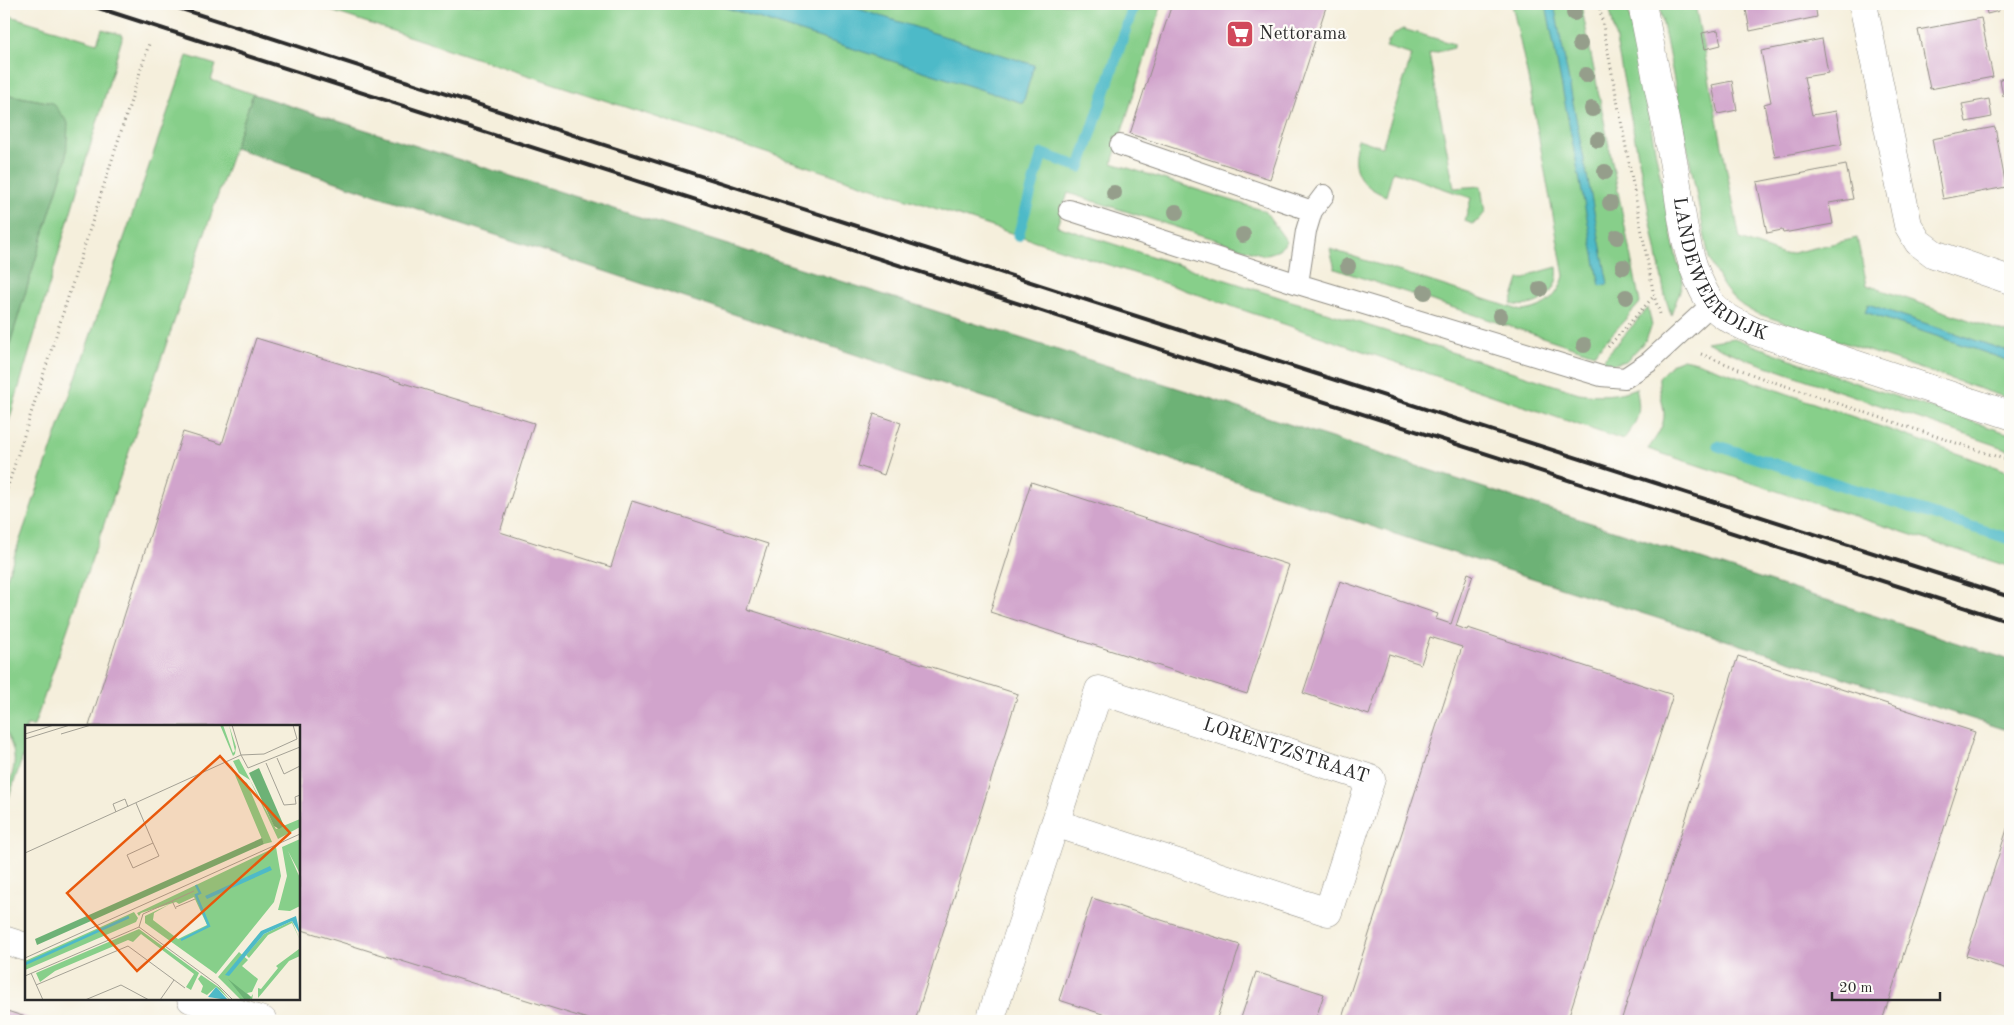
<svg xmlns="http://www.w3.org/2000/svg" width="2014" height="1025" font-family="'Old Standard TT',serif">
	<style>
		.green { fill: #87cf8a; stroke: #597d5a }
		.forest { fill: #6db276; stroke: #4c6e50 }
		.water { fill: #4ebac8; stroke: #3c727a }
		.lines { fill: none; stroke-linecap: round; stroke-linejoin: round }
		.stream { stroke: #4ebac8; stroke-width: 11 }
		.building { fill: #d1a4cc }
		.service-casing { stroke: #908d84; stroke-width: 22 }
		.minor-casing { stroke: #908d84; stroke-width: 29 }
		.tertiary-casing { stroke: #908d84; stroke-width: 29 }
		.path { stroke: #908d84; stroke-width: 3; stroke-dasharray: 1 4; stroke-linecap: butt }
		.service { stroke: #fff; stroke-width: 20 }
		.minor { stroke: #fff; stroke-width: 28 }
		.tertiary { stroke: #fff; stroke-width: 28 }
		.rail { stroke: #2b2b2b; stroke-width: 4 }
		.tree { fill: #959e8b }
		.labels { text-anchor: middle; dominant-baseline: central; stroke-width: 4.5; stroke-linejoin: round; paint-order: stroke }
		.poi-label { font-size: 19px; fill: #2b2b2b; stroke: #fdfcf7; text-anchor: start }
		.street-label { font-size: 19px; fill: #2b2b2b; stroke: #fdfcf7 }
		.inset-river { fill: none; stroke: #4ebac8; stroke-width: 2.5 }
		.inset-road { fill: none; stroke: #a4a195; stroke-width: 1 }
		.view { fill: #e8590c; fill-opacity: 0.15; stroke: #e8590c; stroke-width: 2.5 }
		.inset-edge { fill: none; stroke: #2b2b2b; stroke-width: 2.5 }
	</style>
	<rect width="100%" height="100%" fill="#fdfcf7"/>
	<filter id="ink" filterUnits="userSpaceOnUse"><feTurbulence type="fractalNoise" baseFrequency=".02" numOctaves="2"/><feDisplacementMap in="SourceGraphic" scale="10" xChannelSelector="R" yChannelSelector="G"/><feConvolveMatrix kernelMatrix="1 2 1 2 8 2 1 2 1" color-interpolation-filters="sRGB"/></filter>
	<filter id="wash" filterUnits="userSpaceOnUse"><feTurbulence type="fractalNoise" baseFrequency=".0096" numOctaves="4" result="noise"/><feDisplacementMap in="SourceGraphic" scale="20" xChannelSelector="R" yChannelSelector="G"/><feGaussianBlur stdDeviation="1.12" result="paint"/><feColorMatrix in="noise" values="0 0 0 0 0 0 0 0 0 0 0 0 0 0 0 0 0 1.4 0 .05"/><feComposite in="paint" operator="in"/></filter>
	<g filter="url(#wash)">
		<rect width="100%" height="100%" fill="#f5efdc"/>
		<path class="green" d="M310,4h852l-50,159 153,48 22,31 -10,9 -13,4 -196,-62 -11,33 522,167c21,3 37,3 57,-5 6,25 2,33 -13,52l-459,-157z
			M1512,4h69l59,299 -46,51 -259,-85 -5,-20 192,62c22,-2 36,-14 42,-35l-36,-198z
			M1609,4h18l46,238 5,22 5,12 -2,12 -10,27 -6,-19z
			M1659,4h36l45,235 44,16 73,-17 10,47 143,49v65l-257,-87c-25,-13 -33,-29 -44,-54z
			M4,14l93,29 5,-14 21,6 -119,403v-75l62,-203 -13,-57 -49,-9z
			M1403,29l51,15v4l-25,6 25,134 27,-2 4,26 -6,8 -7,4 -7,-3 6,-23 -78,-27 -7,25c-28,-11 -37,-28 -28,-57l24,8 30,-92 -26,-8c4,-9 8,-14 17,-18z
			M187,56l29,9 -5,15 42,14 -219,632h-8v21l-22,65c0,-17 8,-31 10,-47 2,-13 -5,-26 -10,-38v-141z
			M1557,267c4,26 -22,44 -46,37l8,-25h7l6,-5z
			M1648,308l4,17 -6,15 -20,21 -12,3 -13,-2z
			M1734,338l130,48 146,48v16l-264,-91 -40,-17z
			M1683,359l14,3 313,110v95l-362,-118c7,-10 17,-23 16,-36 -1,-13 -6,-24 -5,-36l14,-14z"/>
		<path class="forest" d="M4,94l49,9 15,20 -2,37 -62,203z
			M253,94l959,305 798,261v71l-597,-191 -1179,-392z"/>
		<path class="water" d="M714,4h129l191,61 -11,38z
			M1546,4h8l54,280 -8,2z
			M1868,304l142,48v9l-145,-49z"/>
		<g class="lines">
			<path class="stream" d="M1018,236l24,-82 38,13 54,-163
				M1718,446l292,93"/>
		</g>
		<g id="blocks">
			<path class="building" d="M1172,4h155l-57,175 -140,-45z
				M1745,4h70l2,13 -67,14z
				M1985,4h12l2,7 -12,3z
				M1981,18l12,59 -63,12 -12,-59z
				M1718,30l3,15 -16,4 -3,-16z
				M1822,39l6,34 -24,4 8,38 24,-4 6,33 -67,13 -11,-53 7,-2 -10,-51z
				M2010,77v18l-7,1 -3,-17z
				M1732,81l5,29 -19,4 -6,-29z
				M1989,99l3,18 -26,5 -4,-18z
				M1995,127l11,60 -63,12 -11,-60z
				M1846,165l7,34 -24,4 4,21 -50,9 -1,-3 -15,3 -10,-51z
				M256,338l278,85 -34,109 111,35 21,-66 136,43 -21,65 271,85 -103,327h-321l-295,-92v-203h-210l94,-294 39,12z
				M874,414l27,9 -17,52 -26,-9z
				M1031,482l258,83 -42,129 -257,-82z
				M1468,573l5,2 -17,51 11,4 1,-2 205,67 -106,326h-226l121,-374 -32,-10 -9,27 -32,-10 -20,61 -66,-22 37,-112 98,33 -2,5 15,5z
				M1738,656l237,76 -93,289h-261z
				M2010,820v150l-44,-14z
				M1092,898l148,47 -24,76h-92l-65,-21z
				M1256,972l68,22 -9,27h-75z
				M4,1010l34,11h-34z"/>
		</g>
	</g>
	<g filter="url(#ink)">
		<use href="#blocks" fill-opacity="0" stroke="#908d84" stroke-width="1"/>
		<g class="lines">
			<g class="service-casing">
				<path id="service" d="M1120,145l192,66
					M1324,195l-12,16 -6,20 -8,53 303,92 24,2 24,-16 63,-58
					M1069,210l229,74"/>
			</g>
			<g class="minor-casing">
				<g id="minor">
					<path d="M1863,4l45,221 10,17 16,12 76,26"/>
					<path d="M4,940l22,7"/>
					<path d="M191,999l72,22"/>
					<path id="s1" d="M990,1021l109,-331 272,89 -43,133 -273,-89"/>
				</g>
			</g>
			<g class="tertiary-casing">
				<g id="tertiary">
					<path id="s2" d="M1642,4c10,52 21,104 31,156 9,49 10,99 37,142 10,14 29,22 44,29l256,84"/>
				</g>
			</g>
			<path class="path" d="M1599,4l55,292 6,18
				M1608,347l46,-51
				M1701,354l58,23 251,84
				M4,498l145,-454"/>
			<use href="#service" class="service"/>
			<use href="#minor" class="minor"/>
			<use href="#tertiary" class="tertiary"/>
			<path class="rail" d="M86,4l1924,618
				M166,4l1844,593"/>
		</g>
		<g class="tree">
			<circle cx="1574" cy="13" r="8"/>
			<circle cx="1580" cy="44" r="8"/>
			<circle cx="1586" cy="75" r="8"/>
			<circle cx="1592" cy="109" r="8"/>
			<circle cx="1598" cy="140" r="8"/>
			<circle cx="1605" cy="172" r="8"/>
			<circle cx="1114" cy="193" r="8"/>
			<circle cx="1610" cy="203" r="8"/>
			<circle cx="1176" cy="212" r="8"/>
			<circle cx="1243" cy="235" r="8"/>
			<circle cx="1617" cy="237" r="8"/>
			<circle cx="1348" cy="266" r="8"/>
			<circle cx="1623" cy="267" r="8"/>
			<circle cx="1540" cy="289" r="8"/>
			<circle cx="1425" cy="292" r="8"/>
			<circle cx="1626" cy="297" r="8"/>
			<circle cx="1500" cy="316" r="8"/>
			<circle cx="1584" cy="345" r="8"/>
		</g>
	</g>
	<defs>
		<g id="supermarket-square" transform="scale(1.4375)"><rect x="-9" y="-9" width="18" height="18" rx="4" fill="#d1495b" stroke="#fdfcf7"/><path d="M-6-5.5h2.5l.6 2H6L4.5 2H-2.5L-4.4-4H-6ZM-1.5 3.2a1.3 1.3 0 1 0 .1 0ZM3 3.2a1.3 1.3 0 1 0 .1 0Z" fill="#fff"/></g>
	</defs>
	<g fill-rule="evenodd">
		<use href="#supermarket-square" x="1240" y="34"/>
	</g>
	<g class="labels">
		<g class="poi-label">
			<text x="1259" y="34">Nettorama</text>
		</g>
		<g class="street-label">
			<text stroke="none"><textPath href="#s2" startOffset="285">LANDEWEERDIJK</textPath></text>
			<text stroke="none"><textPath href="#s1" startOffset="545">LORENTZSTRAAT</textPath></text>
		</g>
	</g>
	<g transform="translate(25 725)">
		<rect width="275" height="275" fill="#f5efdc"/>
		<path d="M195,0h3l10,28 2,-2 -6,-26 7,22 -1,7 -2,2zM214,34l37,70 24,-10v8l-22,12 -28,-59 -11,-7 -6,-12zM205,38l7,13 10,7 25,59 -8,2zM275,114v35l-12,-23 12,27v28l-10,5 -12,-1 9,-34 -5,-29zM251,122l5,29 -7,26 -58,72 -71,-51v-7l25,-12 -16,9 -1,7 25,19 29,-14 -13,-28 -15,7 -3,-2 -35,11 -2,3 -2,-3zM109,187l4,6 -2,4 -111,48v-9zM267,196l8,19 -8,-17 -24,12 -19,23 -3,-3 18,-21zM114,204l60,44 -8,17 -5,-3 8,-13 -53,-40 -8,8 -5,-2 -73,31 -15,11 -4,-9zM274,224l1,7 -11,5 -31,37v-10l3,1 17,-21 -2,-2zM214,227l9,8 -6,6 16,13 -6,13 -5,1 4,4 2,-3 -1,6h-11l-23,-23zM176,250l19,13 10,12 -14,-13 -9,8 -6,-3 2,-6 -5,-7z" fill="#87cf8a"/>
		<path d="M234,43l25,58 -5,3 -5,-3 -25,-53zM237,113l2,6 -227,101 -2,-6zM203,254l23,18 -2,3h-4z" fill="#6db276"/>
		<path d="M245,141l2,4 -65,29 -2,-3zM271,191l4,18 -8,-13 -28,13 -35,42 -4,-1 36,-44zM191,262l2,2 10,11 -20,-3z" fill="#4ebac8"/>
		<path class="inset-river" d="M156,215l28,-14 -13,-31 4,-2 -4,-8M0,239l104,-47"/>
		<path class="inset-road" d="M207,0l9,30 23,-1 33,-15 -4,-14M0,9l29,-9M36,9l30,-9M0,14l45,-14M252,33l7,16 16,-8M241,38l18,42 12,-1 -1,-7 5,-2M111,78l17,40 -26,12 6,13 26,-12 -6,-13M91,87l-3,-8 12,-5 3,8M0,128l216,-98 7,13 52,-21M147,176l22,-10M151,182l19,-8M114,202l4,-13 29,-13 4,8M0,233l275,-124M6,248l12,27M0,251l114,-49 79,58 15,15M11,260l92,-39 57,42M60,275l36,-15 28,15M135,275l14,-20"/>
		<path class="view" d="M195,31l70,77 -153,138 -70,-78z"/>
		<rect width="275" height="275" class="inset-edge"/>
	</g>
	<rect width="2014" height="1025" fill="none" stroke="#fdfcf7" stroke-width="20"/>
	<path d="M1832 992v8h108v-8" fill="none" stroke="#2b2b2b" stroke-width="2.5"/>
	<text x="1839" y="992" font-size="15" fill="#2b2b2b" stroke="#fdfcf7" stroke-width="4" paint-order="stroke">20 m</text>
</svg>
